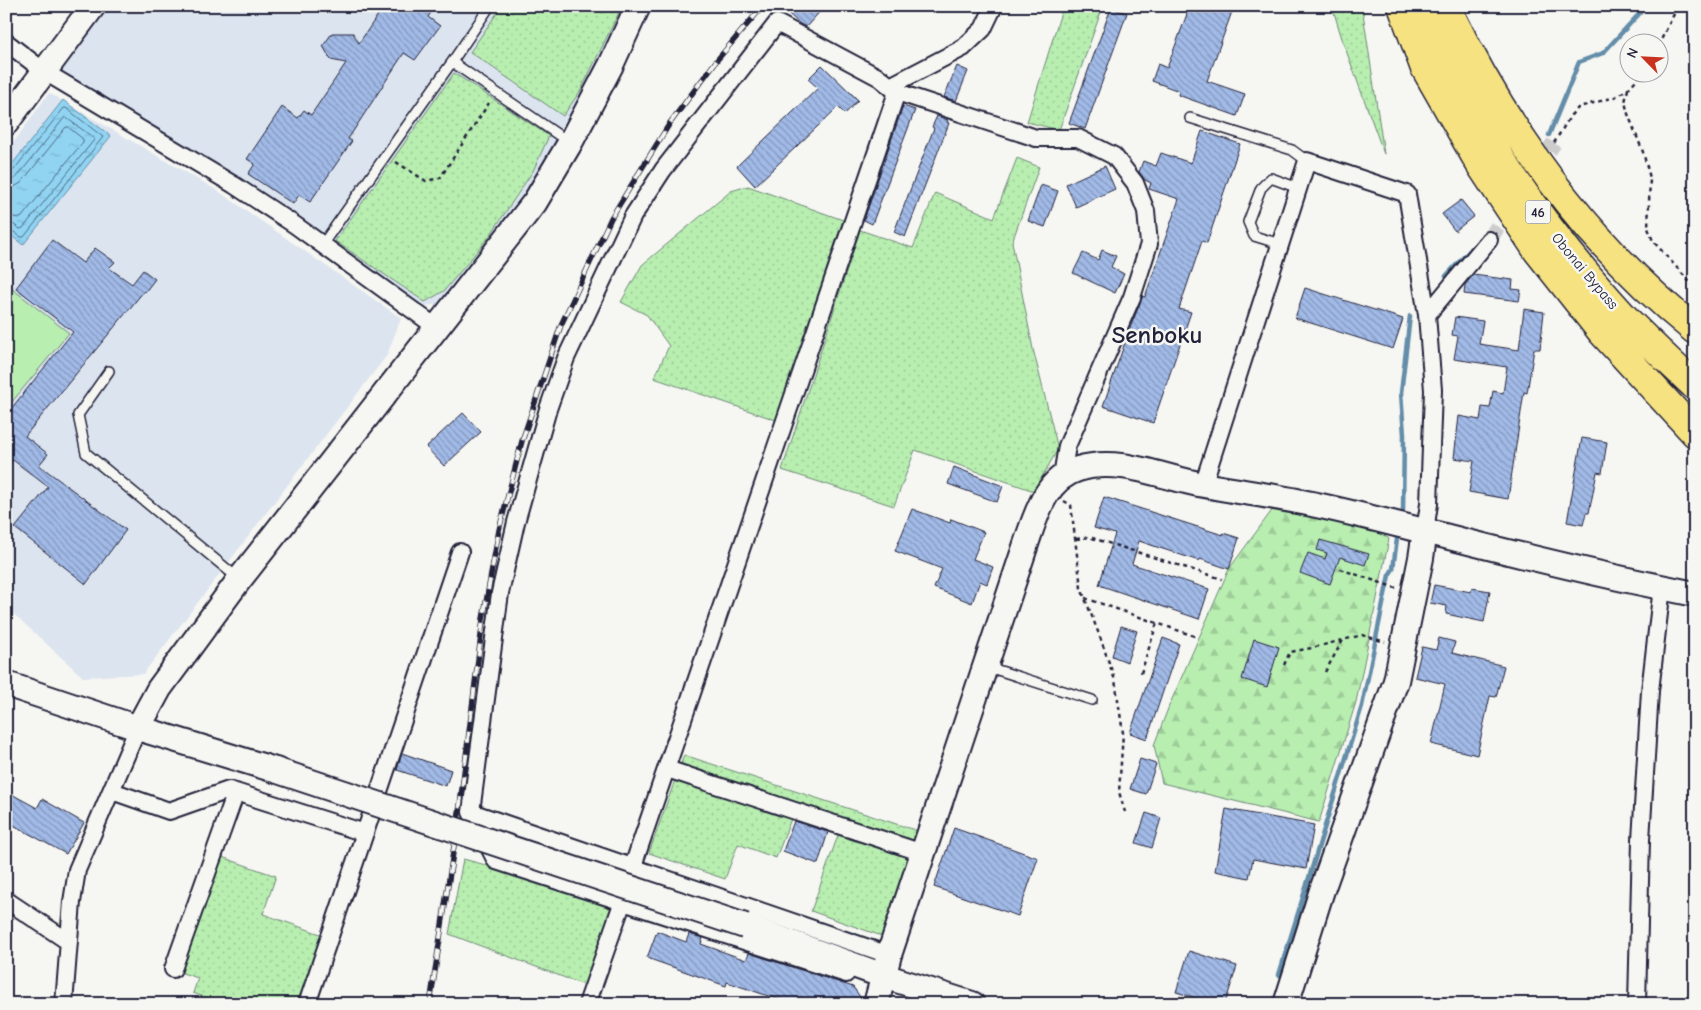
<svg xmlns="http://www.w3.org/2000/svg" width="1701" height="1010" font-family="'Comic Neue',sans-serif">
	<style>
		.built { fill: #dce4ef }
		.grass { fill: url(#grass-dots); stroke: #6d8876 }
		.forest { fill: url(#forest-firs); stroke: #6d8876 }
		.garden { fill: #b8eeb0; stroke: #6d8876 }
		.water { fill: url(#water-ripples); stroke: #648da9 }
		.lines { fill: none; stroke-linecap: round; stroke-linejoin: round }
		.shore { stroke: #4e6984; stroke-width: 1 }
		.stream { stroke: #648da9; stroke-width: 4.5 }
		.building { fill: url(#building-back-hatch); stroke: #22223b }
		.street-tunnel { stroke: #cccccd; stroke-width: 16; stroke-dasharray: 16 8; stroke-linecap: butt }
		.lane-casing { stroke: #22223b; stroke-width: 12 }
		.street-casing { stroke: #22223b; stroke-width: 20 }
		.secondary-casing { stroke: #22223b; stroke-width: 28 }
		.highway-casing { stroke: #22223b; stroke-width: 31 }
		.path { stroke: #22223b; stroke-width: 2.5; stroke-dasharray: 4 4; stroke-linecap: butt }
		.lane { stroke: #f6f6f2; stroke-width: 9 }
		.street { stroke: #f6f6f2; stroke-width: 16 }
		.secondary { stroke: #f6f6f2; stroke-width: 24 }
		.highway { stroke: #f7e281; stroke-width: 28 }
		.rail-casing { stroke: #22223b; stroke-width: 5.5 }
		.rail { stroke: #f6f6f2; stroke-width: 4; stroke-dasharray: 11; stroke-linecap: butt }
		.secondary-bridge-casing { stroke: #22223b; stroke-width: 28; stroke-linecap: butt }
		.secondary-bridge { stroke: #f6f6f2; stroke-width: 24 }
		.labels { text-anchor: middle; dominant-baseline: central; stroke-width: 5; stroke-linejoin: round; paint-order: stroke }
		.shield { fill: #f6f6f2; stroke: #626272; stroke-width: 1 }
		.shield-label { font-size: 14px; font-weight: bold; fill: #22223b }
		.street-label { font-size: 15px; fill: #22223b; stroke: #f6f6f2 }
		.town-label { font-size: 25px; font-weight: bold; fill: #22223b; stroke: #f6f6f2 }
	</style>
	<defs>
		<pattern id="grass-dots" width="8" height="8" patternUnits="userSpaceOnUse" patternTransform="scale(1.25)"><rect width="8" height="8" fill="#b8eeb0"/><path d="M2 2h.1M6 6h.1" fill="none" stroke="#9ecc98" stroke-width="1.8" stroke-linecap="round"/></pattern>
		<pattern id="forest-firs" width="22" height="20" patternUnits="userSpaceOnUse" patternTransform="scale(1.25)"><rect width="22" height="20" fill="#b8eeb0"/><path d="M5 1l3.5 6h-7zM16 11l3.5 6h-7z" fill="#9ecc98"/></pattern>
		<pattern id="water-ripples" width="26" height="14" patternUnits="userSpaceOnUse" patternTransform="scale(1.25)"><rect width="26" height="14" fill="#90d4f2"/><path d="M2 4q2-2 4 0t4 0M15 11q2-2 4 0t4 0" fill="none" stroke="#7cb6d0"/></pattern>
		<pattern id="building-back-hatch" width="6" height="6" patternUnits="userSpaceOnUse" patternTransform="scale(1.25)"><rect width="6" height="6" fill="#a1bae7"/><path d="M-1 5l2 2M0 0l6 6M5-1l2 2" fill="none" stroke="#8397bc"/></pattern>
	</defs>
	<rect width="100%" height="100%" fill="#f6f6f2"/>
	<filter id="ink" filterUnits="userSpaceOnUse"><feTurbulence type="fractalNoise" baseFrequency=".02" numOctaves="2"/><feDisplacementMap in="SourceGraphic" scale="10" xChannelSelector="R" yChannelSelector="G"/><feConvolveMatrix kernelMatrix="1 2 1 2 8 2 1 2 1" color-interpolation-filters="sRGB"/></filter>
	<g filter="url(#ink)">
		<path class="built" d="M100,6h528l-55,107 -55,92 -73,99 -21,2 -190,-129 -180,-108z
			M49,93l169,98 183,127 -14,37 -244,319 -60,3 -77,-70v-454z"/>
		<path class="grass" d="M502,6h120l-41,84 -18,26 -93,-64z
			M1063,6h40l-44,124 -32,-8z
			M1332,6h30l22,148 -41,-112z
			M454,73l95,63 -16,35 -44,66 -45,54 -19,11 -90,-61z
			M1017,158l22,9 -27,75 21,107 25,100 -24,42 -119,-41 -21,56 -112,-36 78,-240 53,18 22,-55 59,25z
			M748,186l95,34 -67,200 -122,-42 15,-32 -22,-31 -26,-13 21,-37 89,-74z
			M684,755l237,77 -34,106 -76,-27 30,-84 -47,-16 -18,47 -38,-14 -13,35 -76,-26z
			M219,856l57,20 -13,38 63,22 -23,68h-98l2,-6 -14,-5 5,-15 -19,-6z
			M463,859l160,42 -39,84 -135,-51z"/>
		<path class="forest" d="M1273,509l99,16 17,14 -33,163 -37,120 -157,-39 -8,-38 15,-39 60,-137z"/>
		<path class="garden" d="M6,284l63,49 -63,76z"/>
		<path class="water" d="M63,100l48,36 -88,109 -14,-11 -3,3v-65z"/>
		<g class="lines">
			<path class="shore" d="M6,174l6,-2 52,-64h2l37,29 -79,100h-3l-10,-7h-5
				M6,181l6,-1 5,-3 48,-60 29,21v2l-71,88 -3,1 -7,-5h-7
				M6,188l8,-1 7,-4 45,-56h2l15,12v3l-62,76 -15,-2"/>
			<path class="stream" d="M1549,135l30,-73 24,-9 37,-40 3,-7
				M1446,276l27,-29
				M1401,519l2,-7 1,-77 -3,-42 9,-77
				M1279,975l83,-269 27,-131 4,-6 5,-38"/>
		</g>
		<path class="building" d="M384,6h51l-7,11 12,9 -25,34 -11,-7 -56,86 4,2 -42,61 -11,-7 -6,9 -45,-30 7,-10 -8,-5 35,-52 16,11 6,-8 7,5 35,-52 -15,-3 -8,-14 9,-13h21l6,10z
			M780,6h45l-19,21 -6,-3z
			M1190,6h44l-27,75 38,13 -8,22 -59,-21 1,-4 -27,-10 6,-17 9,4z
			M1111,8l16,5 -42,116 -16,-6z
			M822,65l36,35 -13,14 -7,-7 -83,79 -18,-20 81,-78 -10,-9z
			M957,66l11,5 -12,30 -12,-4z
			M903,106l12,4 -43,114 -8,-4z
			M937,116l11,4 -1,2 2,1 -44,114 -11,-5 40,-104 -2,-1z
			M1202,131l38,13 -33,99 -5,-2 -23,68 12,3 -38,111 -50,-17 27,-78 13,-32 2,1 34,-98 -30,-10 2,-6 -6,-3 -6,-8 4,-11 13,5 5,-13 30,10z
			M1105,166l10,23 -39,18 -10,-23z
			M1041,185l17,6 -13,36 -17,-6z
			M1461,200l13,16 -19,15 -13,-17z
			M52,240l31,23 12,-15 20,14 -6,6 23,16 11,-14 12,9 -10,13 -1,-1 -119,145 23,18 -9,11 87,65 -40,54 -71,-56 33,-41 -35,-27 -7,8v-53l67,-83 -57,-44z
			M1102,250l14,6 -5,11 13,7 -9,19 -42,-20 10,-20 15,7z
			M1473,275l40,5 -1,9 9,1 -2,11 -55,-7 1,-9z
			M1305,288l98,31 -10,30 -98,-31z
			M1524,309l20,3 -4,37h-6l-7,44 -3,-1 -16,107 -39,-7 5,-31 -20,-3 5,-42 21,4 2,-13 8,1 3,-17 10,2 4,-26 -53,-8 4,-23 -6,-1 3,-18 28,4 -4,23 40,6z
			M463,413l18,19 -37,34 -18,-19z
			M1582,438l25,4 -5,31 -5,-1 -8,41h-3l-3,12 -16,-3z
			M954,467l49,19 -6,16 -49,-18z
			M1104,497l119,38v-2l16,5 -10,31 -29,-10 -1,2 -60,-20 -7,23 77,25 -10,30 -100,-34 16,-51 -21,-6z
			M912,509l38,14 1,-4 33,13 -11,27 20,8 -6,17 -7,-3 -8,22 -38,-15 8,-19 -47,-18z
			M1320,540l49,14 -4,11 -25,-8 -10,27 -30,-11 8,-20 17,6 2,-6 -10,-3z
			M1434,585l37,7 1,-4 18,3 -6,31 -38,-8 1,-8 -17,-3z
			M1121,626l16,5 -10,31 -15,-6z
			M1163,638l16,6 -32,95 -17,-6z
			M1439,638l16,4 -3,11 52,13 -8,31 -6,-1 -13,59 -46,-11 14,-60 -30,-7 7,-30 14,3z
			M1254,639l25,8 -12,40 -25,-8z
			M402,753l49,17 -5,16 -49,-16z
			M1140,759l16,5 -10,30 -16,-5z
			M6,791l31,17 5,-9 42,24 -18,31 -60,-33z
			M1226,809l88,16 -8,44 -53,-10 -4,19 -34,-7z
			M1146,813l15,5 -9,30 -16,-5z
			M794,821l34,11 -10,32 -35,-13z
			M954,828l84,30 -20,58 -84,-29z
			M657,931l29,11 3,-8 14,4 -2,6 45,16 3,-7 104,34 10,14v3h-71l-65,-22 -1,4 -79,-28z
			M1189,951l48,15 -12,38h-9l-40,-12z"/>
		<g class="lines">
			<path class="street-tunnel" d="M1535,170l19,-27
				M1489,240l24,-37"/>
			<g class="lane-casing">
				<path id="lane" d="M452,62l118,81
					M1190,118l102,32 15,11
					M1280,244l-26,-8 -6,-14 13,-34 10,-10 27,10
					M322,245l130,-183 38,-56
					M109,371l-31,44 8,38 153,126
					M985,666l107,34"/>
			</g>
			<g class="street-casing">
				<path id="street" d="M6,42l39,30 189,113 61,40 141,102
					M890,86l73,-38 20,-19 11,-23
					M1427,315l62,-75
					M1203,485l104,-324 100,33 20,121 6,75 -4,114 -4,27
					M667,769l256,84
					M112,791l57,20 60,-21 136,43
					M471,812l418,143
					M633,866l264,-774
					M6,900l63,42
					M173,969l63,-177
					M846,974l-350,-113 -25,-49 29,-219 16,-71 32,-113 18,-51 67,-142 30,-46 114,-147 103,55 17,14 139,46h42l36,18 21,27 11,28 3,33 -17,53 -65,149 -5,30
					M64,1004l8,-102 5,-32 61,-142
					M307,1004l153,-452
					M587,1004l36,-103
					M1637,1004l4,-164 9,-149 12,-104"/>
			</g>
			<g class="secondary-casing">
				<path id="secondary" d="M6,123l87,-117
					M6,684l132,44 137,42
					M138,728l21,-39 80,-109 296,-378 35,-59 41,-78 27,-59
					M745,926l139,50 88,28
					M876,1004l13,-49 140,-420c9,-26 19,-57 49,-66 42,-13 85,9 126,16 31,6 62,10 93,16 47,9 93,22 140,33 85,22 171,43 258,60
					M1286,1004l36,-114 74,-209 25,-123 4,-27"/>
			</g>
			<g class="highway-casing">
				<path id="highway" d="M1402,6l22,60 56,98 57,86 65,82 93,101
					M1430,6c8,23 14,47 24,68 42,90 104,170 170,243 23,24 47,46 71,69
					M1447,8c59,123 140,235 248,322"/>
			</g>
			<path class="path" d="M1658,46l20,-40
				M1628,89l-3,13 3,12 15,38 7,26 -2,50 5,13 42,47
				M1554,143l17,-28 8,-8 36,-10 13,-8 15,-17
				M396,162l30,19 14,-3 49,-75
				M1064,501l7,4 10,83 19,49 15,43 8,53 -4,59 6,20
				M1076,539l13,-2 133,42
				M1340,569l56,19
				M1085,598l112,39
				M1284,665l6,-13 22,-4 50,-13 23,7
				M1325,672l18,-32
				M1141,673l16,-50"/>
			<use href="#lane" class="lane"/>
			<use href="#street" class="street"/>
			<use href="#secondary" class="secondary"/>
			<use href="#highway" class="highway"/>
			<g class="rail-casing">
				<path id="rail" d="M430,1004l29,-191 24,-194 16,-89 23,-89 39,-116 50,-107 59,-95 47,-63 46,-54"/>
			</g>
			<use href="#rail" class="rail"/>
			<g class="secondary-bridge-casing">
				<path id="secondary-bridge" d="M275,770l470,156"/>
			</g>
			<use href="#secondary-bridge" class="secondary-bridge"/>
		</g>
	</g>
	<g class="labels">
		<rect class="shield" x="1525.5" y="200.5" width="25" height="23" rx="4"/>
		<g class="shield-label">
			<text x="1538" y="212">46</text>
		</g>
		<g class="street-label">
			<text transform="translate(1585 271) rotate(50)">Obonai Bypass</text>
		</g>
		<g class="town-label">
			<text x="1157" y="334">Senboku</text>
		</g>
	</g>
	<rect width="1701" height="1010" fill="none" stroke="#f6f6f2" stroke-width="25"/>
	<rect x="12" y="12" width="1676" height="985" fill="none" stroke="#22223b" stroke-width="2" filter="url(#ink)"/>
	<g transform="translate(1644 58) rotate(294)"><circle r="24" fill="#f6f6f2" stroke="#a1a1a9"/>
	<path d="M0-4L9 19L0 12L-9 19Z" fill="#c8321e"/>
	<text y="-8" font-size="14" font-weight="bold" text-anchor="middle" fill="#22223b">N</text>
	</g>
</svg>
